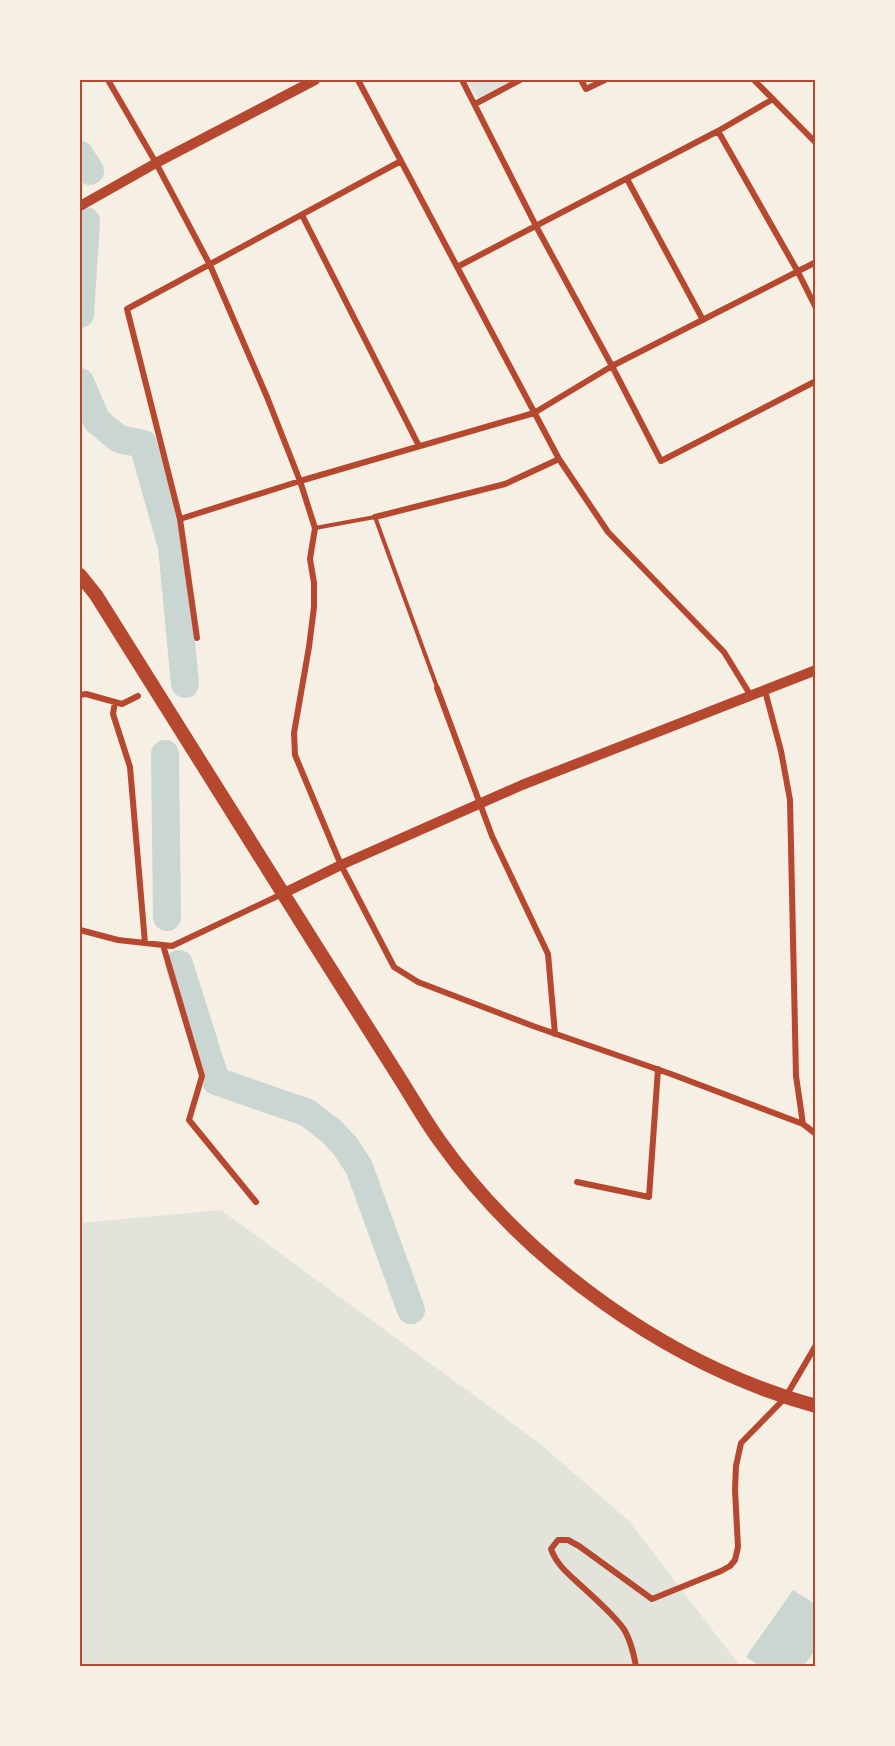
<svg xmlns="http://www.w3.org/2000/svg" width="895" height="1746" font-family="'Roboto Condensed',sans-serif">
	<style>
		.green { fill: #e2e4dc }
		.water { fill: #c9d6d2 }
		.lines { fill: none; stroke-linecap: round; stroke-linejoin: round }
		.river { stroke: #c9d6d2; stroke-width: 28 }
		.service { stroke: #b5482f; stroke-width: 4 }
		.minor { stroke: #b5482f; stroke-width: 6 }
		.tertiary { stroke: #b5482f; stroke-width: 10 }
		.primary { stroke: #b5482f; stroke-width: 14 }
		.neatline { fill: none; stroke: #b5482f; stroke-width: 2 }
	</style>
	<rect width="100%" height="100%" fill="#f6efe4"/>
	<path class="green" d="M466,80h48l-36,18z
		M221,1210l318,233 90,78 111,145h-660v-443z"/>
	<path class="water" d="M793,1590l22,14v46l-11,16h-44l-14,-9z"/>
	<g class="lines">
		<path class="river" d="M80,155l10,16
			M80,314l6,-93
			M80,382l17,39 22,18 24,5 29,103 13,137
			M165,754l2,163
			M179,964l37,117 92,32 24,19 14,15 13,20 52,143"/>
		<path class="service" d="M315,528l60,-11 62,170"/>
		<path class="minor" d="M108,80l48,83 54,102 57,132 33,84 15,47 -5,31 4,24v24l-5,40 -15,86 1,22 46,110 53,102 24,15 115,44 138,48 132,50 13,10
			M358,80l201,379 49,73 116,120 27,44
			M462,80l74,146 76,140 49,95 155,-80
			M581,80l5,9 19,-9
			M754,80l62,63
			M475,104l45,-24
			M718,131l80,141 18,36
			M627,179l76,141
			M302,215l117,231
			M457,267l261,-136 55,-32
			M375,517l130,-33 54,-25
			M180,519l120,-38 234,-68 78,-47 204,-104
			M197,638l-17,-119 -53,-210 274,-148
			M437,688l55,148 56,118 7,80
			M765,691l16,60 9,49 6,276 7,48
			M80,695l6,-1 36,10 16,-8
			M115,702l-2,12 17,53 15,176
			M80,930l38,10 54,6 110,-52
			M163,945l39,131 -13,44 67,82
			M577,1182l72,15 9,-128
			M636,1666c-2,-11 -5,-24 -11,-35 -8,-14 -36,-38 -49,-50 -10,-9 -20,-18 -25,-32l7,-9h10l11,6 73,53 69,-28 9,-5 5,-6 3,-13 -3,-57 1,-24 5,-23 44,-45 31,-53"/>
		<path class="tertiary" d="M80,206l76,-43 159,-83
			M282,894l59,-29 181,-80 294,-115"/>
		<path class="primary" d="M80,575l16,20c73,118 146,235 220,351 27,43 54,85 81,128 14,22 27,45 42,66 87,123 231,226 377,266"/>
	</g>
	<rect width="895" height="1746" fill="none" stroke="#f6efe4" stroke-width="162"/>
	<rect x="81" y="81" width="733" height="1584" class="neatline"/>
</svg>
